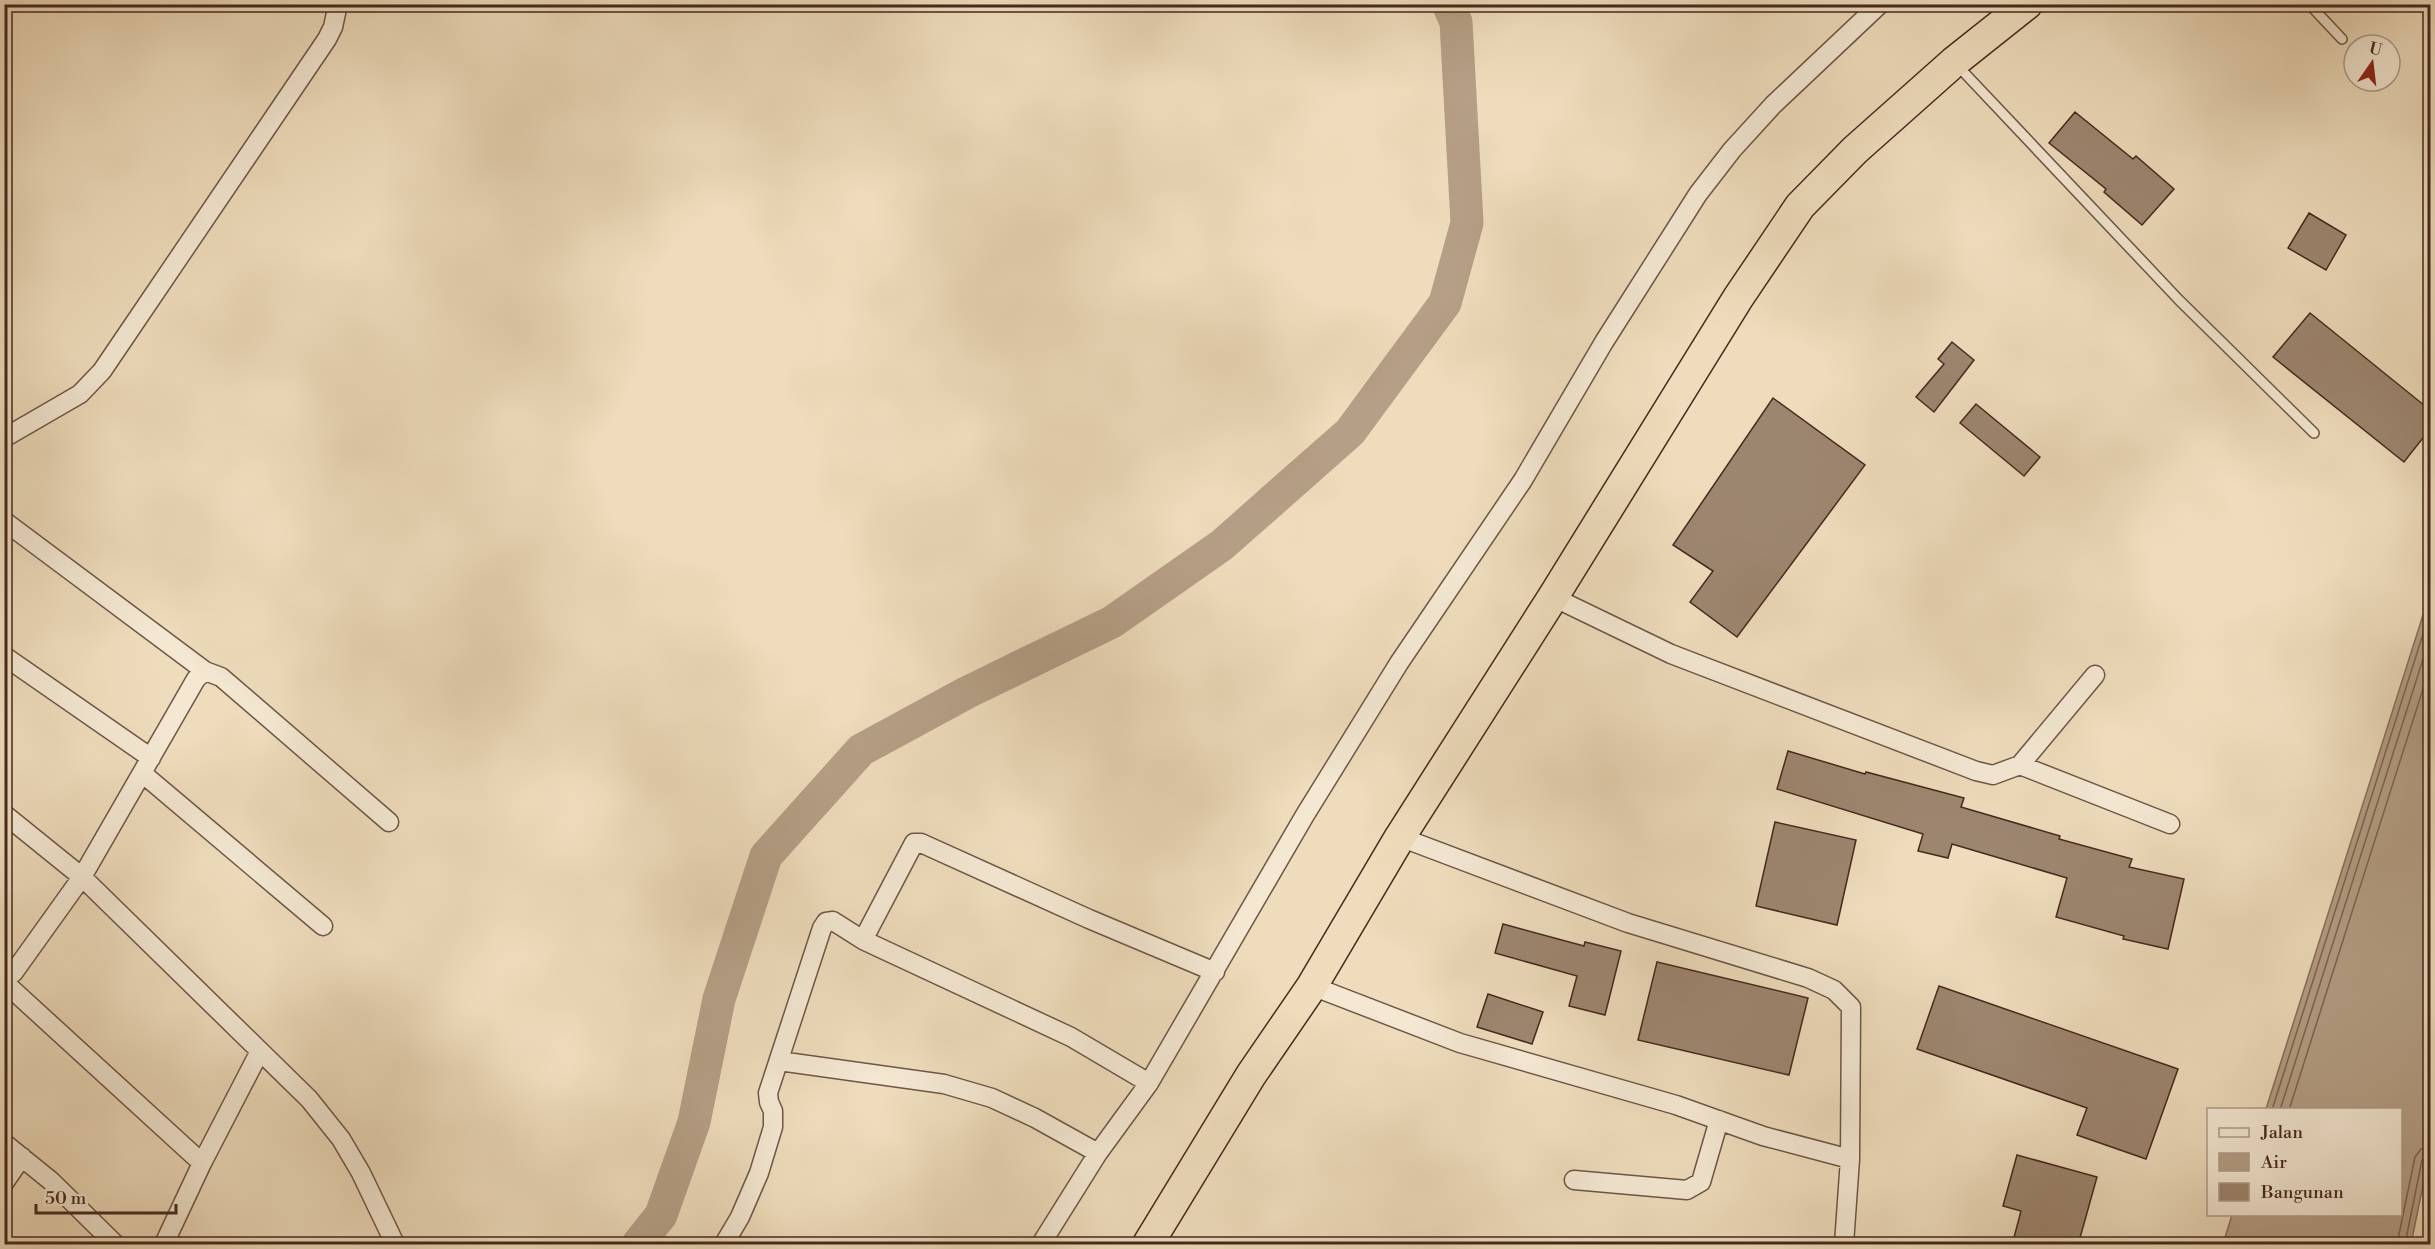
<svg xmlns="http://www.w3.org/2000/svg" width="2435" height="1249" font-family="'Libre Bodoni',serif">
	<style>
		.water { fill: #b59f86; stroke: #88705c; stroke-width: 1.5 }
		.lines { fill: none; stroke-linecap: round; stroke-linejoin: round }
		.shore { stroke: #7d6452; stroke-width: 1.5 }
		.river { stroke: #b59f86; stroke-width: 33 }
		.building { fill: #9d8670; stroke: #45291e; stroke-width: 1.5 }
		.service-casing { stroke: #6f5646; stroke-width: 12 }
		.minor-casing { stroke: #6f5646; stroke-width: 21 }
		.trunk-casing { stroke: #45291e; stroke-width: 33 }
		.service { stroke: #f4e8d3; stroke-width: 9 }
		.minor { stroke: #f4e8d3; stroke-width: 18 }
		.trunk { stroke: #eedcbc; stroke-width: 30 }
	</style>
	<rect width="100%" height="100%" fill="#eedcbc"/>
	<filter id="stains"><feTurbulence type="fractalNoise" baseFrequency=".00333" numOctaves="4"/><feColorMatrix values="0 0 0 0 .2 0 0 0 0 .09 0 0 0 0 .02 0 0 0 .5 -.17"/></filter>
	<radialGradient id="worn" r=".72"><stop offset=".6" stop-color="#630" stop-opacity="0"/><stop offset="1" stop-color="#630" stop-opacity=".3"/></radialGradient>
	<path class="water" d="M2430,593v558l-19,93h-188l9,-29 168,-1v-104l-134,-1z"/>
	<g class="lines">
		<path class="shore" d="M2272,1110l158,-498
			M2280,1110l150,-473
			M2289,1110l141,-443
			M2397,1244l18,-87 6,-8 9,-2
			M2405,1244l17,-84 3,-4 5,-1"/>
		<path class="river" d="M638,1244l23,-29 33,-93 25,-123 47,-143 95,-106 105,-57 146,-71 110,-77 128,-113 95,-129 22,-80 -11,-201 -8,-18"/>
	</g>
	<path class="building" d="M2075,112l58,47 3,-3 38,33 -32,36 -38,-33 2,-3 -57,-46z
		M2309,213l37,22 -20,35 -38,-22z
		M2310,313l120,97v19l-26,33 -131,-105z
		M1952,342l22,18 -40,52 -18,-15 28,-33 -6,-5z
		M1773,398l92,67 -128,172 -47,-35 23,-31 -40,-26z
		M1976,404l64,53 -16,19 -64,-53z
		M1788,751l77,23 1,-2 98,26 -3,9 99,29 -1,3 73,20 -3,8 55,12 -16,70 -45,-10 1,-3 -68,-19 11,-39 -115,-34 -4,14 -30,-7 5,-17 -146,-45z
		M1775,822l81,18 -19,85 -81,-19z
		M1503,924l81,22 1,-4 36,9 -16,64 -36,-9 8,-30 -82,-23z
		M1657,962l151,36 -19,77 -151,-35z
		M1939,986l239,83 -32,90 -69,-24 10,-27 -170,-59z
		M1488,994l55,18 -11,32 -55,-17z
		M2017,1155l80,22 -19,68h-66l9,-34 -18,-5z"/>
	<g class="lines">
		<g class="service-casing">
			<path id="service" d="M2309,4l33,35
				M1956,64l223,236 135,133"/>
		</g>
		<g class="minor-casing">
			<path id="minor" d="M4,438l76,-44 22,-23 225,-332 6,-12 5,-23
				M4,521l201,150 16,6 168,145
				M1553,597l118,57 305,117 17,4 27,-10 75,-90
				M4,656l147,102
				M2020,765l150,59
				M142,773l181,153
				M4,814l78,63 227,222 32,40 20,34 34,71
				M1400,837l228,86 180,55 26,12 17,17 -1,152 -6,85
				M4,981l10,-9 68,-95 114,-198 9,-8
				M4,982l198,181
				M1312,986l148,57 216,62 87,31 87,23
				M779,1061l165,23 48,14 43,20 63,35
				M1149,1083l-78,-46 -208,-97 51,-97h7l168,76 126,53
				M4,1143l47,38 64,63
				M1574,1180l113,10 14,-8 18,-62
				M4,1183l18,-26
				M164,1244l38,-81 58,-112
				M724,1244l16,-27 19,-44 14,-46v-16l-4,-9 -1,-9 54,-165 4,-6 7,-1 30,19
				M1041,1244l57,-91 51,-70 156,-268 94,-152 124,-183 81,-138 94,-148 34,-44 41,-45 107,-101"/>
		</g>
		<g class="trunk-casing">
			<path id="trunk" d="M1148,1244l103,-169 61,-89 88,-149 153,-240 185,-299 62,-92 55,-56 99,-88 73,-58"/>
		</g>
		<use href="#service" class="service"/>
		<use href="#minor" class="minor"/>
		<use href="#trunk" class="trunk"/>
	</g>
	<rect width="2435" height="1249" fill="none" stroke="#eedcbc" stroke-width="24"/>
	<rect x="6" y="6" width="2423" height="1237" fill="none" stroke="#45291e" stroke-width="3"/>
	<rect x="12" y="12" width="2411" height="1225" fill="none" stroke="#45291e" stroke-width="1.5"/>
	<rect x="2207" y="1108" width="195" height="108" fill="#f4e8d3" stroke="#ae9c8b" stroke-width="1.5"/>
	<rect x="2219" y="1128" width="30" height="9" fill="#f4e8d3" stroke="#ae9c8b" stroke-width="1.5"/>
	<text x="2261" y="1138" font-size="18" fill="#45291e">Jalan</text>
	<rect x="2219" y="1153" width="30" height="18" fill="#b59f86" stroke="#ae9c8b" stroke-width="1.5"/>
	<text x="2261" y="1168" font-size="18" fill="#45291e">Air</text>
	<rect x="2219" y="1183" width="30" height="18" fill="#9d8670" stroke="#ae9c8b" stroke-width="1.5"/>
	<text x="2261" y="1198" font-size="18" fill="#45291e">Bangunan</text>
	<g transform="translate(2372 63) rotate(14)"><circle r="28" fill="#f4e8d3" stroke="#ae9c8b" stroke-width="1.5"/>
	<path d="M0-4.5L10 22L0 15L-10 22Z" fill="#8f2418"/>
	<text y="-9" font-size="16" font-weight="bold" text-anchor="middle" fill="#45291e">U</text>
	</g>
	<path d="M36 1204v9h140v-9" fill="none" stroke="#45291e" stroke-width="3"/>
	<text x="45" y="1204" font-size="18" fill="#45291e" stroke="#f4e8d3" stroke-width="4.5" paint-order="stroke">50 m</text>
	<rect width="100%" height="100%" filter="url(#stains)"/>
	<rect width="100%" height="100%" fill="url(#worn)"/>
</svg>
